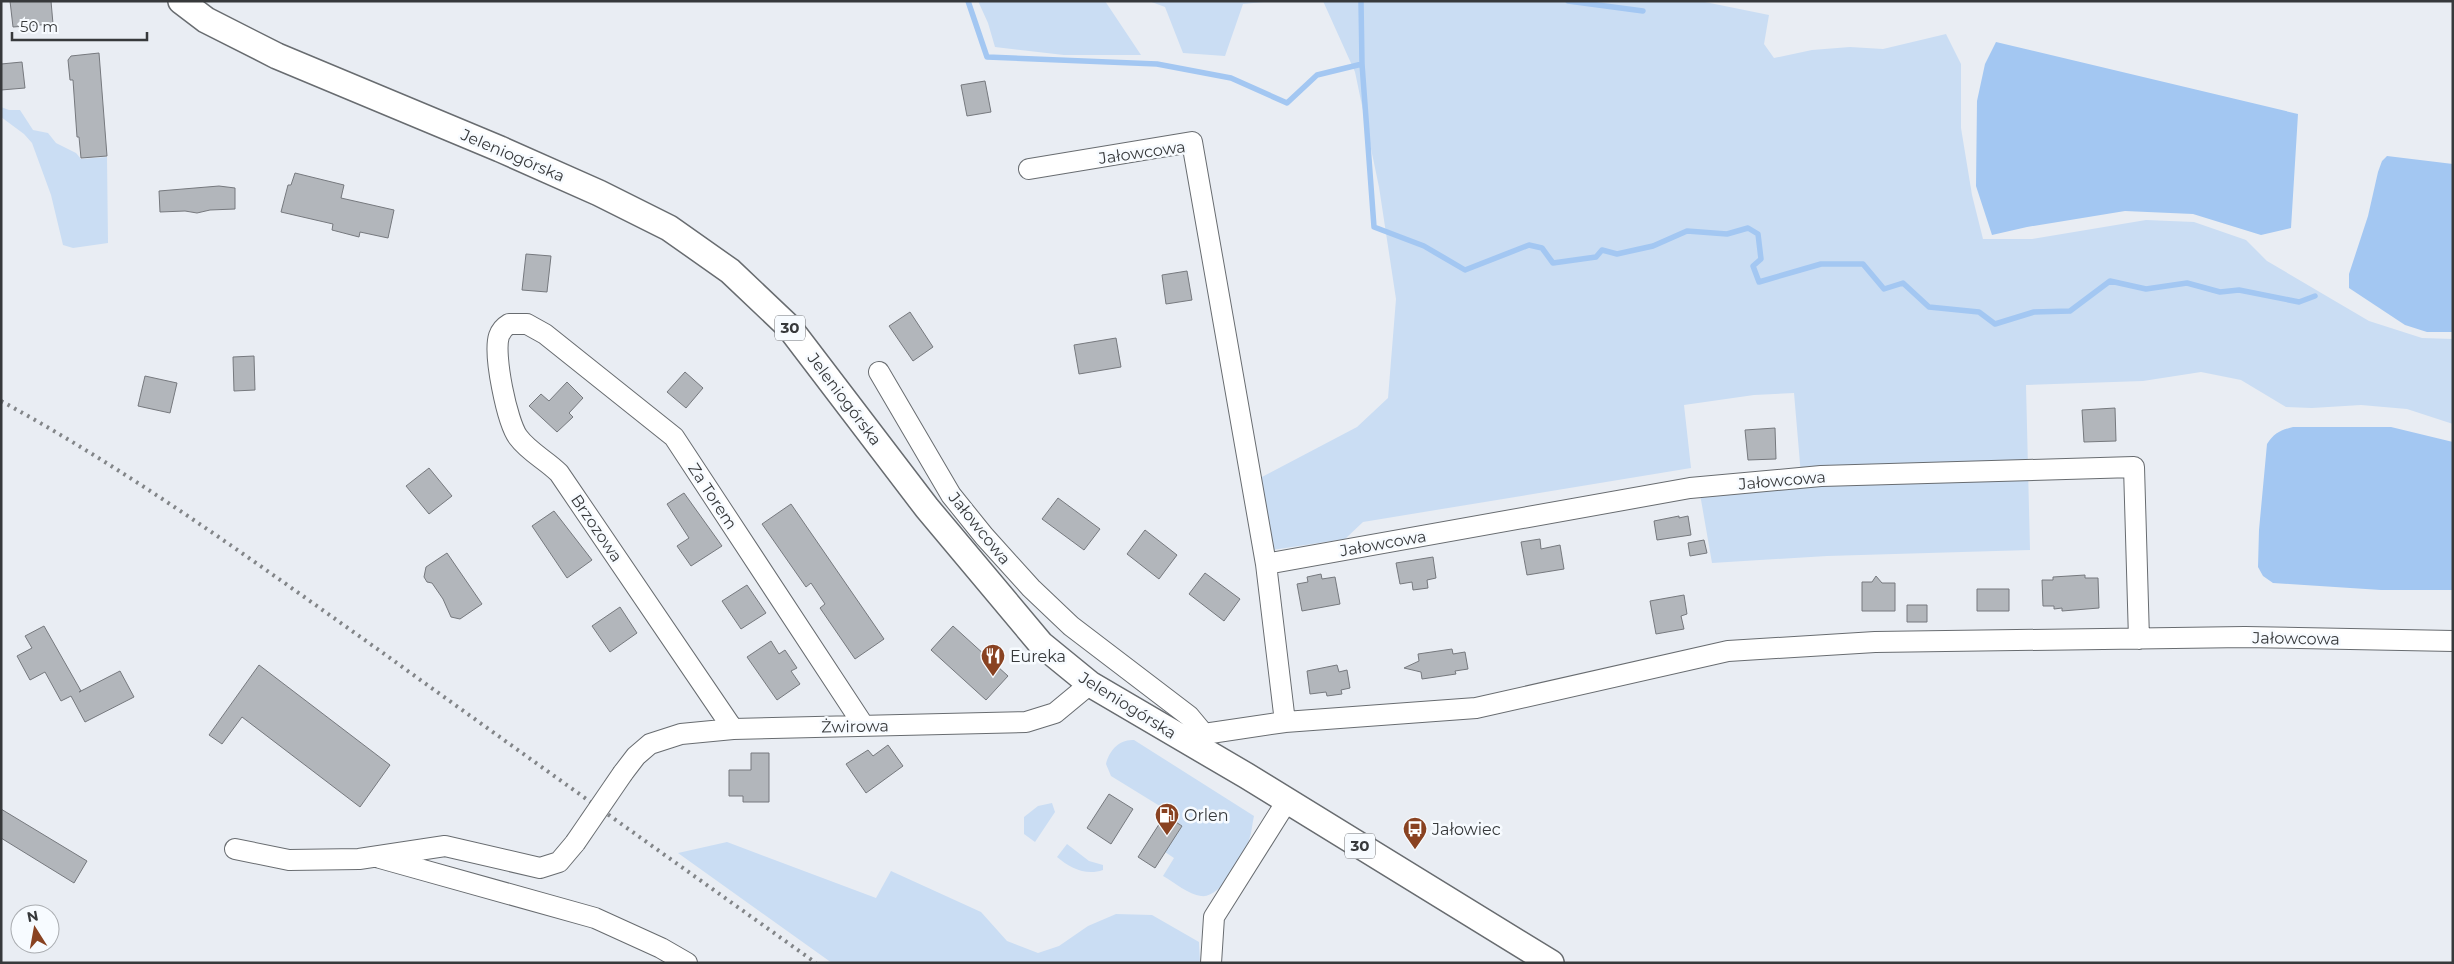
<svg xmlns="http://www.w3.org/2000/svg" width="2454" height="964" font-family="Montserrat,sans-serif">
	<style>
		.green { fill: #caddf3 }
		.water { fill: #a3c7f2 }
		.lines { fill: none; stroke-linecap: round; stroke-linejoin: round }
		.stream { stroke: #a3c7f2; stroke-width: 5.5 }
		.building { fill: #b2b6bb; stroke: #76797e }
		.minor-casing { stroke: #686c70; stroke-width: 22 }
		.major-casing { stroke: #686c70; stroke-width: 28 }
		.minor { stroke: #fff; stroke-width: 20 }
		.major { stroke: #fff; stroke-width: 25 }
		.rail { stroke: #828588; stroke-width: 4; stroke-dasharray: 2.5 5; stroke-linecap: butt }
		.minor-bridge-casing { stroke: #686c70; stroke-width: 22; stroke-linecap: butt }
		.minor-bridge { stroke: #fff; stroke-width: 20 }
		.labels { text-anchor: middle; stroke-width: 5; stroke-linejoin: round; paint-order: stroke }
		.shield { fill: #f7fbff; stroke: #717376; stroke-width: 1 }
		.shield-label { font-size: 15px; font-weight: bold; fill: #37393b }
		.street-label { font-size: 16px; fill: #37393b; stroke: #f7fbff }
		.poi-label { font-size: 16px; fill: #37393b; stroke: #f7fbff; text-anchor: start }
	</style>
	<rect width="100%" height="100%" fill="#e9edf3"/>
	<!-- green -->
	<path class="green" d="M978,1H1105L1141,55H1064L995,47L988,23Z
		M1149,1H1276L1243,4L1225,56L1183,53L1165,7Z
		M1323,1H1700L1769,15L1764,44L1774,58L1812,50L1850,47L1883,49L1946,34L1961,64V128L1972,195L1983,239H2032L2146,220L2194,222L2246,240L2267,261L2369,321L2422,338L2453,339V424L2407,409L2361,405L2312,408L2286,407L2241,380L2201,372L2143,381L2026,385L2030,550L1827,556L1712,563L1700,494L1802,487L1794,393L1754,395L1684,405L1691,468L1363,522L1345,539L1272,550L1258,479L1357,427L1388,398L1396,299L1379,187L1355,72Z
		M1,107L9,110H20L33,130L48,133L56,143L76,153L81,159L107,157L108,243L73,248L63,245L51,195L32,143L24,134L1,117Z
		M1134,740L1254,816C1252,824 1252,832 1249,840C1244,856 1221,899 1201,896C1189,895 1174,882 1163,876L1174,858L1165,852L1182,826L1165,815L1163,808L1111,776L1106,764C1109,751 1119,739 1134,740Z
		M1052,803L1055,812L1035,842L1024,834V817L1038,806Z
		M727,842L876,898L891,871L981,912L1007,941L1038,953L1059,946L1088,926L1116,914L1152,915L1199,942L1200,963H832L678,853Z
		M1067,844L1089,861L1103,865V870C1086,876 1070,868 1057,857Z"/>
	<!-- water -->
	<path class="water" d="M1996,42L2298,114L2291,228L2261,235L2193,214L2125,211L2027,227L1992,235L1976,186L1977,101L1985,64Z
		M2387,156L2453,164V332H2427L2405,325L2349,288V274L2368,216L2378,172L2382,161Z
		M2293,427H2391L2453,442V590H2381L2289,584L2273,583L2263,576L2258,567L2259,530L2267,444C2274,433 2281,430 2293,427Z"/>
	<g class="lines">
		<!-- stream -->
		<path class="stream" d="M968,1L987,57L1157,64L1231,78L1287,103L1317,75L1362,64L1374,227L1424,246L1465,270L1529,245L1542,248L1553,263L1596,257L1602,250L1617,254L1653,246L1687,231L1727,234L1748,228L1758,234L1761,259L1753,266L1759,282L1821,264H1863L1884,289L1903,283L1929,307L1979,312L1995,324L2034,312L2070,311L2110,281L2146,289L2187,283L2220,292L2239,290L2299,302L2315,296
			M1361,1L1362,64
			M1568,1L1643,11"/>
	</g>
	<!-- building -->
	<path class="building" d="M10,1H51L53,24L13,27Z
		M99,53L107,156L81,158L79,137H77L73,80H70L68,60L71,56Z
		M22,62L25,88L1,90V64Z
		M985,81L991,112L967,116L961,85Z
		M295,173L344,185L341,198L394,210L388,238L360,232L359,237L332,230L333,224L281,212L288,185H291Z
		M219,186L235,188V209L210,210L197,213L185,211L160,212L159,191Z
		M526,254L551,256L547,292L522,290Z
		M1187,271L1192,300L1166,304L1162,275Z
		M910,312L933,347L913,361L889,326Z
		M1116,338L1121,367L1079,374L1074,345Z
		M254,356L255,390L234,391L233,357Z
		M685,372L703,388L686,408L667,392Z
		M145,376L177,383L170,413L138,406Z
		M567,382L583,398L569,413L573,417L557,432L529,406L541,394L549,401Z
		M2115,408L2116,441L2084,442L2082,410Z
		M1775,428L1776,459L1748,460L1745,430Z
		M429,468L452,496L429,514L406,486Z
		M684,493L722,546L691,566L677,546L689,538L667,504Z
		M1058,498L1100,529L1084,550L1042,519Z
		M791,504L884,639L855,659L820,608L825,604L811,583L806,587L762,524Z
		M554,511L592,560L567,578L532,526Z
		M1679,516V518L1688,516L1691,535L1657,540L1654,521Z
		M1145,530L1177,555L1159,579L1127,554Z
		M1540,539L1541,549L1560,545L1564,569L1527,575L1521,542Z
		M1704,540L1707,553L1690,556L1688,543Z
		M447,553L482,604L460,619L451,617L443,599L432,583L427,582L424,577L426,567Z
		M1433,557L1436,578L1427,580L1428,588L1413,590L1412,582L1400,584L1396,563Z
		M1205,573L1240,599L1224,621L1189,594Z
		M1321,574L1322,579L1335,577L1340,604L1302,611L1297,584L1308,582L1307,577Z
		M2085,575V578H2098L2099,608L2062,611V608L2054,609V606H2043L2042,580H2053V577Z
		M1876,576L1882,583H1895V611H1862V582H1872Z
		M747,585L766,613L741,629L722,601Z
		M1977,589H2009V611H1977Z
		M1684,595L1687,614L1681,616L1684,629L1656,634L1650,601Z
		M1907,605H1927V622H1907Z
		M620,607L637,633L610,652L592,626Z
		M44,626L81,691L79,692L120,671L134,697L85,722L71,696L61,701L45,672L30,680L17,656L32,648L25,636Z
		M953,626L1008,676L986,700L931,650Z
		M771,641L779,654L785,650L797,668L791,671L800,684L777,700L747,657Z
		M1452,649L1453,654L1465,652L1468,669L1455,671L1456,674L1422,679L1421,672L1404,668L1419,661L1418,654Z
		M259,665L390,765L360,807L242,717L222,744L209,735Z
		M1337,665L1339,672L1347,670L1350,688L1341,690L1342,694L1327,696L1326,692L1310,694L1307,671Z
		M888,745L903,766L866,793L846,764L868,750L873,756Z
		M751,753H769V802H743V796H729V770H751Z
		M1109,794L1133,809L1111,844L1087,828Z
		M1,809L87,861L74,883L1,838Z
		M1165,815L1182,826L1155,868L1138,857Z"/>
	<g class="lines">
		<defs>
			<path id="minor" d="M1029,169L1192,142L1266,564
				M879,372L951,495L984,536L1031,588L1071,626L1189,716L1204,734
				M1285,722L1266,564L1690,488L1821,476L2134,467L2139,639
				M733,729L559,473C546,460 529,452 518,437C507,422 493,354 499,336C501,330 504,327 509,324H527L545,334L674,437L864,726
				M1187,742L1204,734L1285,722L1476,708L1728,651L1875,642L2245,637L2453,641
				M623,773L636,756L650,744L681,734L733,729L1026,722L1055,713L1090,684
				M235,849L289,860L359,859L445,846L540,868L559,862L575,843
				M380,858L595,918L661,948L687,963
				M1211,963L1214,917L1287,801"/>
			<path id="major" d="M181,1L206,20L277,56L500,149L599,193L669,228L730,271L789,327L927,508L1041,644L1090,684L1247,776L1551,963"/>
		</defs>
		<!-- minor casing -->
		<use href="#minor" class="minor-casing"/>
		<!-- major casing -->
		<use href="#major" class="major-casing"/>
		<!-- minor -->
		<use href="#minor" class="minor"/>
		<!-- major -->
		<use href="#major" class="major"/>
		<!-- rail -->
		<path class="rail" d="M1,401C135,474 259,565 383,653C527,757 672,860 816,963"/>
		<defs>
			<path id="minor-bridge" d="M575,843L623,773"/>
		</defs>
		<!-- minor-bridge casing -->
		<use href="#minor-bridge" class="minor-bridge-casing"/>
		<!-- minor-bridge -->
		<use href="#minor-bridge" class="minor-bridge"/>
	</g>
	<!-- icons -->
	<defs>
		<symbol id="restaurant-pin" viewBox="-11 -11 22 30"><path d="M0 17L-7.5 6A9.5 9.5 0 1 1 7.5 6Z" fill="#894221" stroke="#f7fbff"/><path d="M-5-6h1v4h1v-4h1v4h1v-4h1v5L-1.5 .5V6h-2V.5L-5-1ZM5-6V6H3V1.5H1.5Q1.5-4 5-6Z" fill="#fff"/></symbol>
		<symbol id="fuel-pin" viewBox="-11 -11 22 30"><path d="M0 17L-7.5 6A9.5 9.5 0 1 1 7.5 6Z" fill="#894221" stroke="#f7fbff"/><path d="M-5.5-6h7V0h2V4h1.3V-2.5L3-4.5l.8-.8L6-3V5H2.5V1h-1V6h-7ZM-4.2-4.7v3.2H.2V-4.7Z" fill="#fff"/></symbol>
		<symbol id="bus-pin" viewBox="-11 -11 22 30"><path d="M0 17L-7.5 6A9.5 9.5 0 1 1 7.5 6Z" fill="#894221" stroke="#f7fbff"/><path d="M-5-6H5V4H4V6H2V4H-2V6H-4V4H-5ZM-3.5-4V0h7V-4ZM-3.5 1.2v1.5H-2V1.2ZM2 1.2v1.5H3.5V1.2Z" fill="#fff"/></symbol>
	</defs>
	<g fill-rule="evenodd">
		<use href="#restaurant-pin" x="979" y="642" width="28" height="38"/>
		<use href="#fuel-pin" x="1153" y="801" width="28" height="38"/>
		<use href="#bus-pin" x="1401" y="815" width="28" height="38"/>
	</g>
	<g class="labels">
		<!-- shield labels -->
		<g class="shield">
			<rect x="775" y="315.5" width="30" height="25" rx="4"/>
			<rect x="1345" y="833.5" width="30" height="25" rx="4"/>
		</g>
		<g class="shield-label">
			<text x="790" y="333">30</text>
			<text x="1360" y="851">30</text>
		</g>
		<!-- street labels -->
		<g class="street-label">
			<text transform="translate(1142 152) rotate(-8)" y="6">Jałowcowa</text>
			<text transform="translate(513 155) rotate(23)" y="6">Jeleniogórska</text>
			<text transform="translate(845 399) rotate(53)" y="6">Jeleniogórska</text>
			<text transform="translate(1782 480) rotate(-5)" y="6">Jałowcowa</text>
			<text transform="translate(713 496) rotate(57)" y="6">Za Torem</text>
			<text transform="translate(597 528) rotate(56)" y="6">Brzozowa</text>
			<text transform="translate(980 528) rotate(51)" y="6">Jałowcowa</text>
			<text transform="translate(1383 543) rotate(-10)" y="6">Jałowcowa</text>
			<text transform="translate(2296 638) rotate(1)" y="6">Jałowcowa</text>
			<text transform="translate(1128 705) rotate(32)" y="6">Jeleniogórska</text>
			<text transform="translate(855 726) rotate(-1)" y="6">Żwirowa</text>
		</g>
		<!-- poi labels -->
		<g class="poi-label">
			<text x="1010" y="662">Eureka</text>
			<text x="1184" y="821">Orlen</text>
			<text x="1432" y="835">Jałowiec</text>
		</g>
	</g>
	<!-- border -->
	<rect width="2454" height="964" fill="none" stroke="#37393b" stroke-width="5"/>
	<!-- north arrow -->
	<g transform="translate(35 929) rotate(349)"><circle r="24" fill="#f7fbff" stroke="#aaadb1"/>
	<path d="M0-4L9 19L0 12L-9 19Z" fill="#894221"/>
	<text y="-8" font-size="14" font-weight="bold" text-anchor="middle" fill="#37393b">N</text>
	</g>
	<!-- scale -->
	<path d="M12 32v8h135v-8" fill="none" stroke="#37393b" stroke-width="2.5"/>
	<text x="20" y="32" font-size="15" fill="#37393b" stroke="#f7fbff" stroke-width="4" paint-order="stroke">50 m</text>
</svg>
